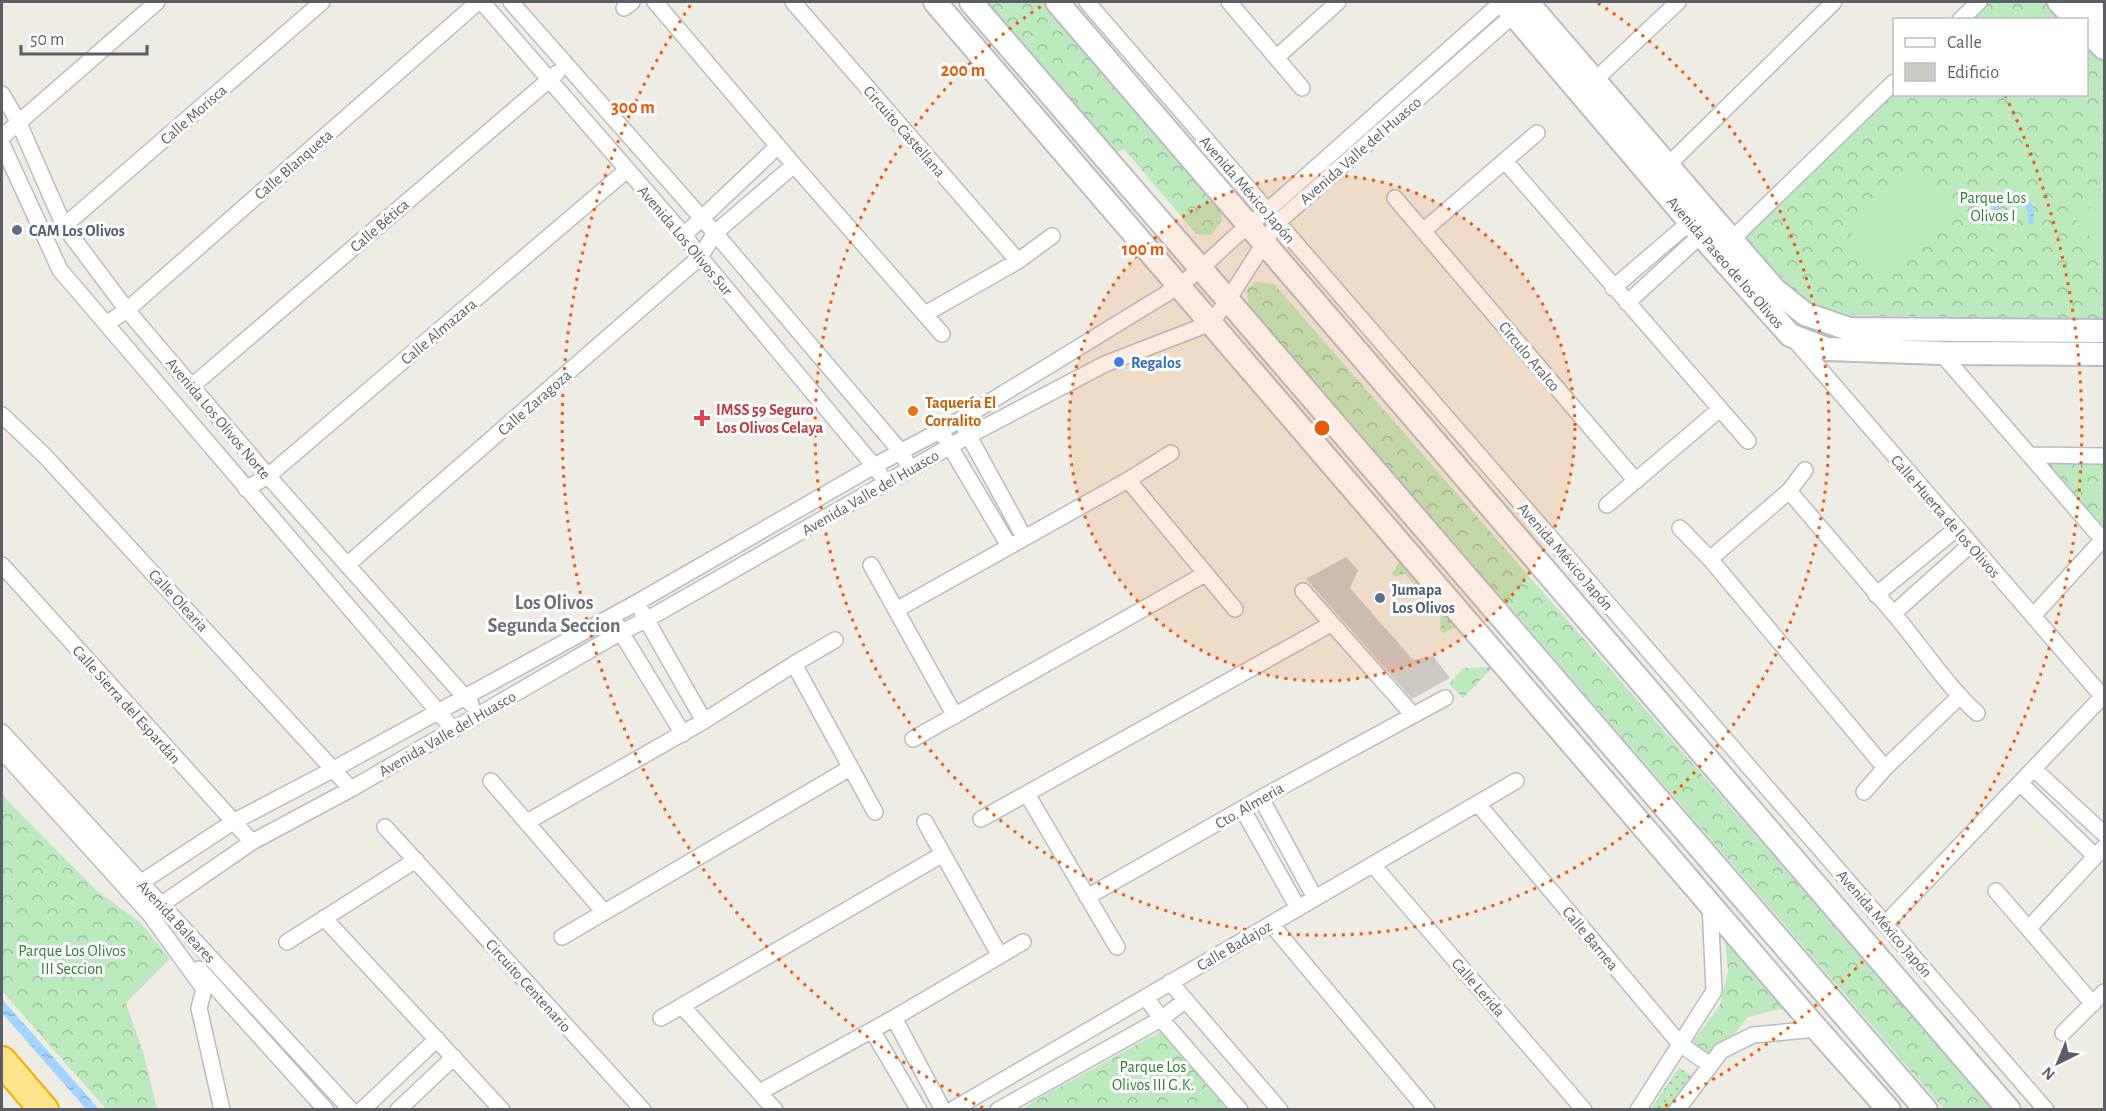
<svg xmlns="http://www.w3.org/2000/svg" width="2106" height="1111" font-family="'Alegreya Sans',sans-serif">
	<style>
		.grass { fill: url(#grass-dots) }
		.forest { fill: url(#forest-crowns) }
		.pitch { fill: #bde9be }
		.water { fill: url(#water-ripples) }
		.building { fill: #ccc9c2 }
		.lines { fill: none; stroke-linecap: round; stroke-linejoin: round }
		.street-casing { stroke: #b8bbc0; stroke-width: 18 }
		.secondary-casing { stroke: #b8bcc2; stroke-width: 26 }
		.highway-casing { stroke: #f2ae00; stroke-width: 32 }
		.street { stroke: #fff; stroke-width: 15 }
		.secondary { stroke: #fff; stroke-width: 22 }
		.highway { stroke: #ffe58a; stroke-width: 28 }
		.ring { fill: none; stroke: #e8590c; stroke-width: 3; stroke-dasharray: 3 6 }
		.service-dot { fill: #5c6f8a; stroke: #fff; stroke-width: 2 }
		.shop-dot { fill: #3f7fe0; stroke: #fff; stroke-width: 2 }
		.food-dot { fill: #e8710a; stroke: #fff; stroke-width: 2 }
		.health-dot { fill: #e0444e; stroke: #fff; stroke-width: 2 }
		.labels { text-anchor: middle; stroke-width: 6; stroke-linejoin: round; paint-order: stroke }
		.street-label { font-size: 16px; fill: #5b5f65; stroke: #fff }
		.park-label { font-size: 16px; fill: #2d8233; stroke: #fff }
		.service-label { font-size: 16px; font-weight: bold; fill: #4e5e75; stroke: #fff; text-anchor: start }
		.shop-label { font-size: 16px; font-weight: bold; fill: #366cbe; stroke: #fff; text-anchor: start }
		.food-label { font-size: 16px; font-weight: bold; fill: #c56008; stroke: #fff; text-anchor: start }
		.health-label { font-size: 16px; font-weight: bold; fill: #be3a42; stroke: #fff; text-anchor: start }
		.quarter-label { font-size: 20px; font-weight: bold; fill: #6c7177; stroke: #fff }
		.centre { fill: #e8590c; stroke: #fff; stroke-width: 3 }
		.ring-label { font-size: 18px; text-anchor: middle; font-weight: bold; fill: #e8590c; stroke: #fff; stroke-width: 6; stroke-linejoin: round; paint-order: stroke }
	</style>
	<defs>
		<pattern id="grass-dots" width="8" height="8" patternUnits="userSpaceOnUse" patternTransform="scale(1.5)"><rect width="8" height="8" fill="#bde9be"/><path d="M2 2h.1M6 6h.1" fill="none" stroke="#9dc09e" stroke-width="1.8" stroke-linecap="round"/></pattern>
		<pattern id="forest-crowns" width="20" height="18" patternUnits="userSpaceOnUse" patternTransform="scale(1.5)"><rect width="20" height="18" fill="#bde9be"/><path d="M2 6a3 3 0 1 1 6 0M12 15a3 3 0 1 1 6 0" fill="none" stroke="#9dc09e"/></pattern>
		<pattern id="water-ripples" width="26" height="14" patternUnits="userSpaceOnUse" patternTransform="scale(1.5)"><rect width="26" height="14" fill="#a3d4ff"/><path d="M2 4q2-2 4 0t4 0M15 11q2-2 4 0t4 0" fill="none" stroke="#88afd2"/></pattern>
	</defs>
	<rect width="100%" height="100%" fill="#efede3"/>
	<!-- grass -->
	<path class="grass" d="M1400,561L1456,627L1443,633L1440,629L1441,613L1428,598L1424,599L1416,590L1417,586L1405,574L1395,577L1392,574Z
		M1679,1067L1693,1077L1670,1109L1650,1110Z"/>
	<!-- forest -->
	<path class="forest" d="M985,2H1044L1220,204L1222,221L1211,235L1196,234L1124,149L1115,153Z
		M1986,2H2045L2062,19L1967,20Z
		M2087,45L2104,63V319L1835,315L1802,299L1742,235L1894,89V94H2086Z
		M1256,282L1274,284L1994,1109H1944L1248,304L1247,289Z
		M2041,460L2104,461L2103,530Z
		M1493,667L1463,698L1449,684L1463,668Z
		M2,795L97,891L140,922L170,959L126,1003L144,1055L157,1109H106L2,991Z
		M1724,930L1797,1015L1780,1009L1748,1017L1713,1060L1691,1044L1720,1005L1728,971Z
		M1161,1031L1227,1109H1024L1029,1104Z"/>
	<!-- pitch -->
	<path class="pitch" d="M1914,167L1955,205L1884,281L1844,243Z
		M2104,196V254L2076,219Z"/>
	<!-- water -->
	<path class="water" d="M2007,193C2029,192 2037,206 2033,225L2028,223C2031,207 2020,196 2005,202L1996,215L1992,216C1990,207 2000,197 2007,193Z
		M2,999L99,1109H86L2,1013Z"/>
	<!-- building -->
	<path class="building" d="M1346,557L1358,570L1350,588L1413,660L1433,656L1450,678L1412,699L1306,579Z"/>
	<g class="lines">
		<defs>
			<path id="street" d="M482,2L684,235L700,257L874,466L880,474
				M511,2L715,233L902,453L906,461
				M655,2L794,165L942,334
				M793,2L1018,261
				M1087,2L2046,1110
				M1229,2L1302,88
				M624,8L632,2
				M1960,20L1979,2
				M1277,57L1338,2
				M1595,80L1678,2
				M2,94L18,121L64,226L127,310L268,476L471,704
				M2,137L157,2
				M2,144L60,270L453,729
				M1505,161L1748,441
				M1668,165L1834,2
				M1395,198L1636,481
				M64,226L322,2
				M1423,231L1537,133
				M684,235L778,146
				M1726,245L1894,82
				M1613,288L1690,222
				M1627,303L1701,235
				M925,314L1018,261L1052,236
				M106,324L127,310L478,2
				M1793,338L2103,697
				M1941,353L2103,540
				M192,386L557,73
				M2,415L45,456L351,789
				M965,429L1024,537
				M945,438L1009,546
				M2030,455L2104,456
				M1128,480L1235,609
				M246,489L268,476L627,170
				M1789,491C1824,532 1859,573 1894,614C1922,647 1945,684 1977,713
				M1607,505L1720,409
				M1680,528L1710,559L1885,768
				M1710,559L1789,491L1805,470
				M2,565L252,842
				M347,565L700,257L715,233L794,165
				M871,565L955,716
				M1303,591L1413,715
				M1876,595L1956,529
				M896,610L1128,480L1171,453
				M642,612L704,721
				M1894,613L1970,545
				M2033,616L2104,538
				M616,624L683,734
				M794,664L875,812
				M2,732L351,1110
				M913,739L1205,574
				M2,751L155,920
				M2034,769L2104,834
				M491,781L604,912
				M2020,783L2095,856
				M1864,792L1885,768L1959,697
				M1027,794L1117,947
				M1261,798L1315,898
				M1478,804L1680,1044L1710,1065
				M1243,810L1298,908
				M981,819L1331,624
				M527,822L704,721L794,664L835,640
				M925,822L1000,956
				M385,827L643,1110
				M1373,865L1584,1110
				M128,891L233,822L334,769L636,603L874,466L960,420L1179,286C1210,263 1235,233 1267,211L1502,2
				M1996,891L2093,1004
				M1087,897L1261,798L1445,698
				M324,918L502,1110
				M1886,923L2104,695
				M1271,924L1427,1110
				M2029,928L2104,847
				M562,937L850,768
				M287,942L416,860
				M199,969L326,1110
				M1170,982L1280,1110
				M1146,997L1161,1019L1240,1110
				M683,1007L775,1110
				M661,1018L943,854
				M894,1018L943,1110
				M872,1030L919,1110
				M2063,1033L2104,992
				M760,1092L894,1018L1023,942
				M222,1110L199,1008L204,989L149,913L252,842L351,789L621,632L646,620L968,436L1105,364L1211,323L1228,300L1277,223L1519,10
				M362,1110L437,1039
				M398,1110L454,1057
				M952,1110L1516,781
				M998,1110L1161,1019L1186,1000
				M1638,1110L1714,991L1710,904
				M1677,1110L1721,1051L1753,1035L1817,1029"/>
			<path id="secondary" d="M935,2L1817,1029L1889,1110
				M971,2L1926,1110
				M1057,2L2009,1110
				M1503,2L1701,235L1790,335L1827,349L1941,353L2104,354
				M1527,2L1774,289L1805,314L1849,329L2104,331
				M2059,2L2077,20
				M2086,2L2104,21
				M2086,30L2104,48"/>
			<path id="highway" d="M2,1061L44,1110"/>
		</defs>
		<!-- street casing -->
		<use href="#street" class="street-casing"/>
		<!-- secondary casing -->
		<use href="#secondary" class="secondary-casing"/>
		<!-- highway casing -->
		<use href="#highway" class="highway-casing"/>
		<!-- street -->
		<use href="#street" class="street"/>
		<!-- secondary -->
		<use href="#secondary" class="secondary"/>
		<!-- highway -->
		<use href="#highway" class="highway"/>
	</g>
	<!-- distance rings -->
	<circle cx="1322" cy="428" r="253" fill="#e8590c" fill-opacity=".12"/>
	<g class="ring">
		<circle cx="1322" cy="428" r="253"/>
		<path d="M1598 3A507 507 0 1 1 1046 3"/>
		<path d="M983 1108A760 760 0 0 1 692 3M2005 95A760 760 0 0 1 1661 1108"/>
	</g>
	<!-- markers -->
	<g class="service-dot">
		<circle cx="17" cy="230" r="6"/>
		<circle cx="1380" cy="598" r="6"/>
	</g>
	<circle class="shop-dot" cx="1119" cy="362" r="6"/>
	<circle class="food-dot" cx="913" cy="411" r="6"/>
	<path class="health-dot" d="M699 409h6v6h6v6h-6v6h-6v-6h-6v-6h6z"/>
	<g class="labels">
		<!-- street labels -->
		<g class="street-label">
			<text transform="translate(193 114) rotate(-41)" y="6">Calle Morisca</text>
			<text transform="translate(905 131) rotate(49)" y="6">Circuito Castellana</text>
			<text transform="translate(1360 150) rotate(-41)" y="6">Avenida Valle del Huasco</text>
			<text transform="translate(293 164) rotate(-41)" y="6">Calle Blanqueta</text>
			<text transform="translate(1248 189) rotate(49)" y="6">Avenida México Japón</text>
			<text transform="translate(379 225) rotate(-41)" y="6">Calle Bética</text>
			<text transform="translate(686 240) rotate(50)" y="6">Avenida Los Olivos Sur</text>
			<text transform="translate(1726 262) rotate(49)" y="6">Avenida Paseo de los Olivos</text>
			<text transform="translate(438 331) rotate(-40)" y="6">Calle Almazara</text>
			<text transform="translate(1530 356) rotate(50)" y="6">Circulo Aralco</text>
			<text transform="translate(534 402) rotate(-41)" y="6">Calle Zaragoza</text>
			<text transform="translate(219 418) rotate(50)" y="6">Avenida Los Olivos Norte</text>
			<text transform="translate(870 492) rotate(-30)" y="6">Avenida Valle del Huasco</text>
			<text transform="translate(1946 516) rotate(49)" y="6">Calle Huerta de los Olivos</text>
			<text transform="translate(1566 556) rotate(49)" y="6">Avenida México Japón</text>
			<text transform="translate(179 600) rotate(47)" y="6">Calle Olearia</text>
			<text transform="translate(127 704) rotate(48)" y="6">Calle Sierra del Espardán</text>
			<text transform="translate(447 733) rotate(-30)" y="6">Avenida Valle del Huasco</text>
			<text transform="translate(1249 805) rotate(-30)" y="6">Cto. Almeria</text>
			<text transform="translate(177 921) rotate(47)" y="6">Avenida Baleares</text>
			<text transform="translate(1885 923) rotate(49)" y="6">Avenida México Japón</text>
			<text transform="translate(1591 938) rotate(50)" y="6">Calle Barnea</text>
			<text transform="translate(1234 945) rotate(-30)" y="6">Calle Badajoz</text>
			<text transform="translate(529 985) rotate(48)" y="6">Circuito Centenario</text>
			<text transform="translate(1479 987) rotate(49)" y="6">Calle Lerida</text>
		</g>
		<!-- park labels -->
		<g class="park-label">
			<text x="1993" y="203">Parque Los<tspan x="1993" dy="18">Olivos I</tspan></text>
			<text x="72" y="956">Parque Los Olivos<tspan x="72" dy="18">III Seccion</tspan></text>
			<text x="1153" y="1072">Parque Los<tspan x="1153" dy="18">Olivos III G.K.</tspan></text>
		</g>
		<!-- service labels -->
		<g class="service-label">
			<text x="29" y="236">CAM Los Olivos</text>
			<text x="1392" y="595">Jumapa<tspan x="1392" dy="18">Los Olivos</tspan></text>
		</g>
		<!-- shop labels -->
		<g class="shop-label">
			<text x="1131" y="368">Regalos</text>
		</g>
		<!-- food labels -->
		<g class="food-label">
			<text x="925" y="408">Taquería El<tspan x="925" dy="18">Corralito</tspan></text>
		</g>
		<!-- health labels -->
		<g class="health-label">
			<text x="716" y="415">IMSS 59 Seguro<tspan x="716" dy="18">Los Olivos Celaya</tspan></text>
		</g>
		<!-- quarter labels -->
		<g class="quarter-label">
			<text x="554" y="609">Los Olivos<tspan x="554" dy="23">Segunda Seccion</tspan></text>
		</g>
	</g>
	<circle cx="1322" cy="428" r="9" class="centre"/>
	<g class="ring-label">
		<text x="963" y="76">200 m</text>
		<text x="633" y="113">300 m</text>
		<text x="1143" y="255">100 m</text>
	</g>
	<!-- border -->
	<rect width="2106" height="1111" fill="none" stroke="#5b5f65" stroke-width="6"/>
	<!-- legend -->
	<rect x="1893" y="18" width="195" height="78" fill="#ffffff" stroke="#bdbfc1" stroke-width="1.5"/>
	<rect x="1905" y="38" width="30" height="9" fill="#ffffff" stroke="#bdbfc1" stroke-width="1.5"/>
	<text x="1947" y="48" font-size="18" fill="#5b5f65">Calle</text>
	<rect x="1905" y="63" width="30" height="18" fill="#ccc9c2" stroke="#bdbfc1" stroke-width="1.5"/>
	<text x="1947" y="78" font-size="18" fill="#5b5f65">Edificio</text>
	<!-- north arrow -->
	<g transform="translate(2058 1063) rotate(223)" stroke="#ffffff" stroke-width="4.5" paint-order="stroke">
	<path d="M0-4.5L10 22L0 15L-10 22Z" fill="#5b5f65"/>
	<text y="-9" font-size="16" font-weight="bold" text-anchor="middle" fill="#5b5f65">N</text>
	</g>
	<!-- scale -->
	<path d="M21 45v9h126v-9" fill="none" stroke="#5b5f65" stroke-width="3"/>
	<text x="30" y="45" font-size="18" fill="#5b5f65" stroke="#ffffff" stroke-width="4.5" paint-order="stroke">50 m</text>
</svg>
